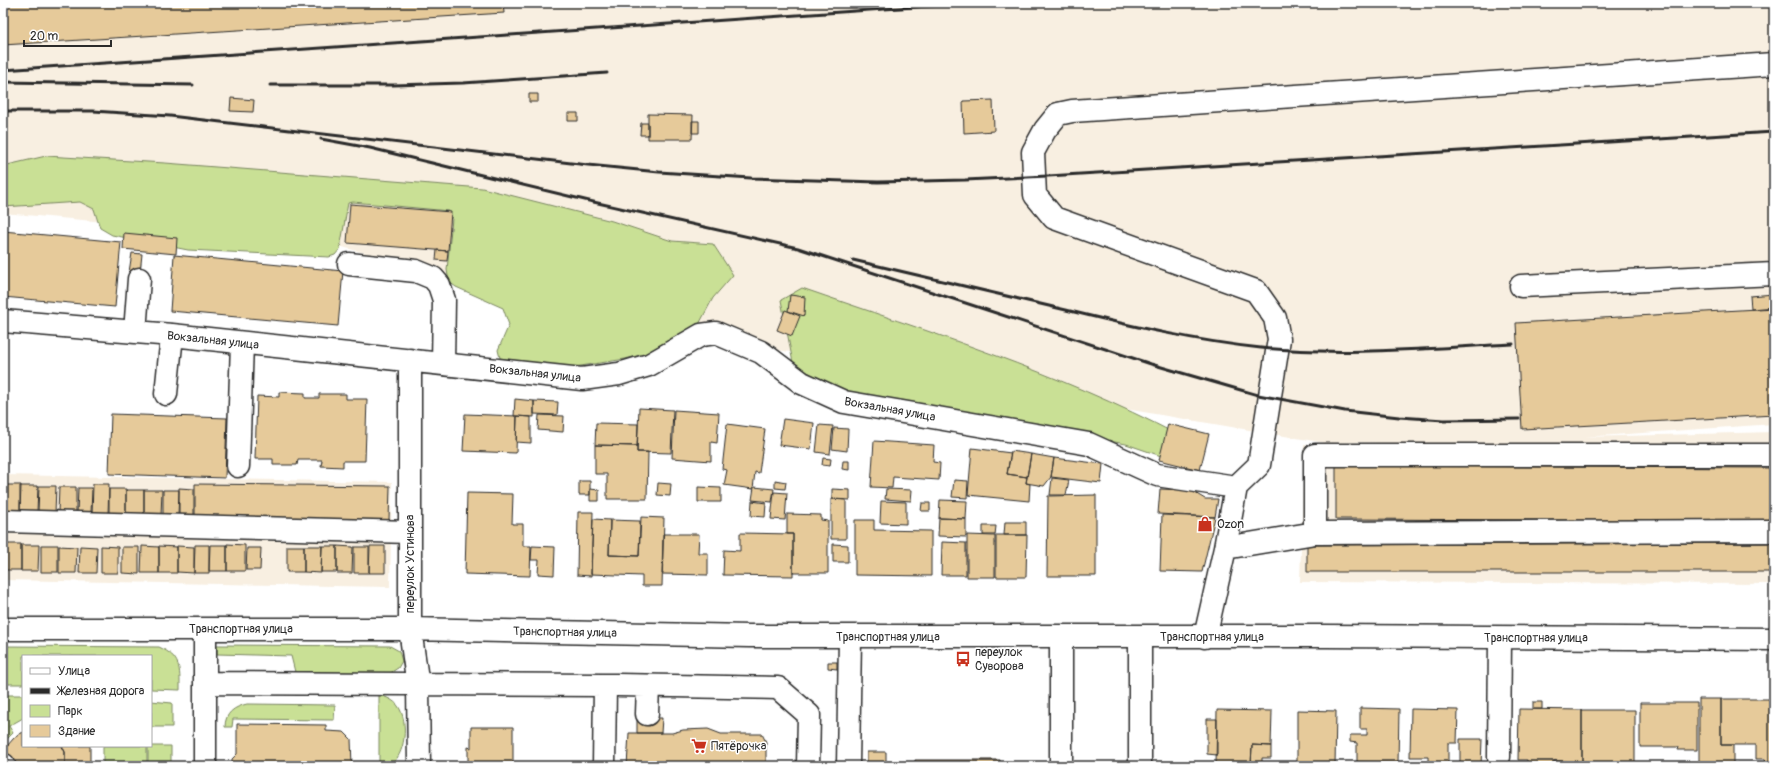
<svg xmlns="http://www.w3.org/2000/svg" width="1777" height="769" font-family="Pangolin,sans-serif">
	<style>
		.built { fill: #f8efe1 }
		.green { fill: #c9e095; stroke: #7a8660 }
		.building { fill: #e6ca9a; stroke: #2b2b2b }
		.lines { fill: none; stroke-linecap: round; stroke-linejoin: round }
		.minor-casing { stroke: #2b2b2b; stroke-width: 25 }
		.minor { stroke: #fff; stroke-width: 22 }
		.rail { stroke: #2b2b2b; stroke-width: 3 }
		.labels { text-anchor: middle; stroke-width: 3; stroke-linejoin: round; paint-order: stroke }
		.street-label { font-size: 12px; fill: #2b2b2b; stroke: #fff }
		.poi-label { font-size: 12px; fill: #2b2b2b; stroke: #fff; text-anchor: start }
	</style>
	<rect width="100%" height="100%" fill="#fff"/>
	<filter id="ink" filterUnits="userSpaceOnUse"><feTurbulence type="fractalNoise" baseFrequency=".025" numOctaves="2"/><feDisplacementMap in="SourceGraphic" scale="8" xChannelSelector="R" yChannelSelector="G"/><feConvolveMatrix kernelMatrix="1 2 1 2 8 2 1 2 1" color-interpolation-filters="sRGB"/></filter>
	<g filter="url(#ink)">
		<!-- built -->
		<path class="built" d="M3,3H1774V424L1584,437L1774,432V584L1300,582L1304,445L1381,442L1326,443L637,326L320,241L3,213Z
			M3,475L392,482L390,587L3,580Z"/>
		<!-- green -->
		<path class="green" d="M46,156L165,163L482,188L612,221L672,241L713,244L733,275L713,298L689,343L625,359L568,368L500,358L498,350L509,325L503,308L456,287L449,282L447,270L452,219L449,211L353,202L348,203L340,249L335,255L329,257L188,250L112,235L100,228L94,209L80,202L3,207V166Z
			M802,288C929,332 1058,372 1178,435L1170,459L1126,444L969,416L846,396L793,363L781,300Z
			M217,645L390,646L399,651L402,661L398,668L390,673L295,672L291,656L217,654Z
			M3,646L159,647C181,657 180,668 180,690L151,689V656H23V684H3Z
			M3,695H23V718L9,726L13,733L3,743Z
			M379,695C386,697 394,700 398,706C409,721 406,756 389,766H379Z
			M151,701L172,703V727H151Z
			M247,704L335,705L334,720L233,719L232,727H225C225,713 234,707 247,704Z
			M103,746H147V766H103Z
			M148,746H171V766H148Z"/>
		<!-- building -->
		<path class="building" d="M3,3H503L504,13L3,45Z
			M529,94H538V102H529Z
			M231,98L254,100L253,112L230,111Z
			M993,100L994,131L964,133L963,101Z
			M568,113H578V121H568Z
			M648,114L693,115L692,139H648Z
			M692,121H699V133H692Z
			M641,123H648V135H640Z
			M350,204L451,212L448,251L347,243Z
			M3,231L121,242L115,307L3,297Z
			M124,233L177,238L176,254L123,249Z
			M437,250L448,251L447,261L436,260Z
			M132,253L142,254L140,273L129,272Z
			M174,255L343,271L338,326L170,311Z
			M1774,294V307L1751,309L1750,296Z
			M790,295L805,297L804,316L788,311Z
			M1774,308V415L1522,429L1516,323Z
			M785,310L800,316L792,336L777,330Z
			M279,392L305,393V398H319V394H346V399H367L365,461H343V467L321,466L322,460H298L297,465H273V459H255L257,396L279,397Z
			M515,399L534,401V417L514,416Z
			M534,401L558,402L557,415L534,414Z
			M639,408L673,410L671,453L637,452Z
			M674,410L719,413L717,443L711,442V461L672,458Z
			M111,414L227,418L225,478L109,474Z
			M465,414L517,416L516,453L463,451Z
			M539,415L564,416L563,432L538,430Z
			M517,416L531,417V443L516,442Z
			M783,419L814,423L811,449L779,445Z
			M596,423L638,424L637,446L595,445Z
			M727,424L765,429L759,473L755,472L753,489L724,485L727,470L722,469Z
			M1168,424L1209,434L1200,470L1159,460Z
			M819,425L833,426L830,454L816,452Z
			M834,428L848,429L847,451L832,449Z
			M874,441L934,445L933,462L940,463L939,480L893,477L892,488L871,487Z
			M595,445L637,446V452H648L647,499H607V474H595Z
			M972,448L1011,453L1007,474L1027,477L1026,483L1030,484L1029,501L968,495Z
			M1011,451L1031,454L1027,477L1007,474Z
			M1031,454L1054,458L1051,477L1044,486L1026,483Z
			M823,458L831,459L830,466L822,465Z
			M1054,458L1103,464L1101,483L1051,477Z
			M843,461H849V470L842,469Z
			M1336,466L1774,468V521L1336,519Z
			M1052,478L1069,480L1066,495H1050Z
			M775,480L786,482L785,489L775,488Z
			M954,480L968,481L967,498L952,497Z
			M579,481H590V495H579Z
			M658,483L671,484L670,496L657,495Z
			M93,484H109L108,515H92Z
			M195,484L390,486L389,520L195,516Z
			M4,485H21L20,512L3,511Z
			M20,486H38L37,512H20Z
			M39,486H56L55,513L38,512Z
			M59,487H76V513H58Z
			M698,487L721,488V502H698Z
			M754,487L774,489L772,502L752,500Z
			M78,488H92L91,514H77Z
			M179,488L194,489V515H179Z
			M109,489H126V516L109,515Z
			M590,489L599,490V501H590Z
			M832,489L850,490V500L832,499Z
			M886,489L912,490L911,501L885,499Z
			M1160,489L1190,490L1205,499H1218L1215,517L1158,514Z
			M126,490H144V516H126Z
			M144,490H162L161,516H144Z
			M163,490H179L178,516H163Z
			M774,492L787,493L785,520L771,519Z
			M467,493L513,494L512,524H523V546H531L530,576L465,574Z
			M1096,495V576H1047L1048,496Z
			M831,499L846,500V539H831Z
			M940,500L967,501L966,519L939,518Z
			M752,501L766,503L765,517L751,516Z
			M881,501L906,502V524L880,523Z
			M922,503H930V511H921Z
			M578,512H593L591,576L577,575Z
			M787,514L821,515V520L828,521V573H793V534H787Z
			M1162,515L1215,517L1202,572L1160,571Z
			M641,517L664,518L662,586H642V576L591,574L593,519L610,520L609,555L639,556Z
			M939,518L966,519V537L938,536Z
			M610,520L640,521L639,556L609,555Z
			M855,520H874V530L931,531V576L855,575Z
			M1005,522H1026V535H1004Z
			M983,526H996L995,535H983Z
			M740,533L793,534V576L723,575L724,550L740,551Z
			M663,534H699L698,553H708V575L662,574Z
			M967,535L995,536V577H967Z
			M996,535H1027L1026,577H996Z
			M942,542L966,543V575H941Z
			M1774,543V572H1307V545Z
			M3,544H5L4,570H3Z
			M5,544H21V570H5Z
			M227,544L245,545V571H227Z
			M833,544L848,545V562H833Z
			M21,545H39L38,571H21Z
			M41,545H58V572H41Z
			M195,545H209V573H194Z
			M210,545H227V571H209Z
			M59,546L77,547L76,573H59Z
			M80,546L97,547L96,573H79Z
			M101,546L118,547V573H101Z
			M142,546L159,547V573H141Z
			M159,546L177,547V573H159Z
			M177,546L194,547V573L177,572Z
			M287,546H304V572H287Z
			M304,546H322L321,573L304,572Z
			M322,546H337V572H321Z
			M337,546L353,547L352,573H337Z
			M370,546H385V573H369Z
			M532,546L555,547L554,575L538,574L539,560H531Z
			M122,547H139V574L122,573Z
			M354,547H369V573H354Z
			M247,548H261L260,570H246Z
			M828,662H837V669L828,668Z
			M1699,699H1721V745H1733V766H1701L1699,765Z
			M1721,699H1774V764H1766L1765,759H1756V745H1721Z
			M1533,702H1542V709H1533Z
			M1640,703H1697V750H1678L1679,747H1640Z
			M1360,708L1399,709L1398,763L1357,762V743L1350,742V735H1367V729H1360Z
			M1411,709L1458,710L1457,743H1448V766H1428V757H1410Z
			M1519,709L1582,710V762L1554,761V766H1527V760H1518Z
			M1217,710L1272,711L1271,746L1252,745L1251,766H1216Z
			M1297,710L1336,711L1335,766H1297Z
			M1582,710H1635V766H1616V763H1582Z
			M637,718H662L661,733H637Z
			M1207,719H1217V755L1207,754Z
			M237,724L326,725V731L344,732L351,739L352,766H232V759L237,754Z
			M471,727H513V766H468V747L471,748Z
			M708,729L721,734H762L766,742V761L768,766H627L629,733H672L683,730Z
			M23,732V746H62L65,752V766H4V755L7,746L14,738Z
			M1460,739H1482L1481,766H1460Z
			M1252,745L1271,746V758H1262V766H1251Z
			M62,746H90V766H65V752Z
			M867,752H886V766H867Z
			M915,760H1000V766H915Z
			M1737,763H1754V766H1737Z"/>
		<g class="lines">
			<defs>
				<path id="minor" d="M349,264L416,271L433,278L439,285L444,300L443,364
					M1521,286L1774,274
					M3,321L172,335L582,379L619,374L649,365L701,335L716,333L761,352L802,383L844,402L1089,444L1157,475L1236,487L1225,548L1205,637
					M135,332L139,279
					M410,360V629L418,686L419,766
					M166,394L172,335
					M238,466L242,343
					M1236,487L1259,465L1279,339L1275,318L1256,291L1054,218L1035,195L1033,152L1045,130L1058,114L1072,111L1774,64
					M3,521L410,532
					M1315,533V455H1774
					M1225,548L1315,533L1774,531
					M3,629H410L749,636H1326L1774,639
					M1061,637V766
					M205,683L605,685
					M647,714L648,686
					M1499,757L1500,638
					M3,765H4
					M205,766V629
					M604,766L605,685H618L778,688L809,715L808,766
					M848,766L850,637
					M1140,766V637"/>
			</defs>
			<!-- minor casing -->
			<use href="#minor" class="minor-casing"/>
			<!-- minor -->
			<use href="#minor" class="minor"/>
			<!-- rail -->
			<path class="rail" d="M3,70L972,3
				M3,82L193,85
				M270,85H393L463,83L607,73
				M3,111H93L170,116L588,165L659,172L751,178L878,182L965,180L1048,176L1774,132
				M321,139L370,148L589,201L798,248L1151,364L1258,395L1345,411L1399,417L1444,420L1519,419
				M853,260C924,277 995,294 1066,310C1131,326 1195,341 1261,348C1345,356 1429,348 1513,344"/>
		</g>
	</g>
	<!-- icons -->
	<defs>
		<symbol id="shop-bare" viewBox="-9 -9 18 18"><path d="M-5-2.5h2.3a2.7 3.5 0 0 1 5.4 0H5L5.5 6h-11ZM-1.5-2.5h3a1.5 2.3 0 0 0-3 0Z" fill="#c8321e" stroke="#fff" stroke-width="2.5" paint-order="stroke"/></symbol>
		<symbol id="bus-bare" viewBox="-9 -9 18 18"><path d="M-5-6H5V4H4V6H2V4H-2V6H-4V4H-5ZM-3.5-4V0h7V-4ZM-3.5 1.2v1.5H-2V1.2ZM2 1.2v1.5H3.5V1.2Z" fill="#c8321e" stroke="#fff" stroke-width="2.5" paint-order="stroke"/></symbol>
		<symbol id="supermarket-bare" viewBox="-9 -9 18 18"><path d="M-6-5.5h2.5l.6 2H6L4.5 2H-2.5L-4.4-4H-6ZM-1.5 3.2a1.3 1.3 0 1 0 .1 0ZM3 3.2a1.3 1.3 0 1 0 .1 0Z" fill="#c8321e" stroke="#fff" stroke-width="2.5" paint-order="stroke"/></symbol>
	</defs>
	<g fill-rule="evenodd">
		<use href="#shop-bare" x="1194" y="513" width="22" height="22"/>
		<use href="#bus-bare" x="952" y="648" width="22" height="22"/>
		<use href="#supermarket-bare" x="688" y="735" width="22" height="22"/>
	</g>
	<g class="labels">
		<!-- street labels -->
		<g class="street-label">
			<text transform="translate(213 340) rotate(6)" y="4">Вокзальная улица</text>
			<text transform="translate(535 373) rotate(6)" y="4">Вокзальная улица</text>
			<text transform="translate(890 409) rotate(10)" y="4">Вокзальная улица</text>
			<text transform="translate(410 564) rotate(-90)" y="4">переулок Устинова</text>
			<text x="241" y="633">Транспортная улица</text>
			<text transform="translate(565 632) rotate(1)" y="4">Транспортная улица</text>
			<text x="888" y="641">Транспортная улица</text>
			<text x="1212" y="641">Транспортная улица</text>
			<text x="1536" y="642">Транспортная улица</text>
		</g>
		<!-- poi labels -->
		<g class="poi-label">
			<text x="1217" y="528">Ozon</text>
			<text x="975" y="656">переулок<tspan x="975" dy="14">Суворова</tspan></text>
			<text x="711" y="750">Пятёрочка</text>
		</g>
	</g>
	<!-- margin -->
	<rect width="1777" height="769" fill="none" stroke="#fff" stroke-width="16"/>
	<rect x="8" y="8" width="1761" height="753" fill="none" stroke="#2b2b2b" stroke-width="1.5" filter="url(#ink)"/>
	<!-- legend -->
	<rect x="22" y="655" width="130" height="92" fill="#ffffff" stroke="#aaaaaa"/>
	<rect x="30" y="668" width="20" height="6" fill="#ffffff" stroke="#aaaaaa"/>
	<text x="58" y="675" font-size="12" fill="#2b2b2b">Улица</text>
	<rect x="30" y="688" width="20" height="6" fill="#2b2b2b" stroke="#aaaaaa"/>
	<text x="58" y="695" font-size="12" fill="#2b2b2b">Железная дорога</text>
	<rect x="30" y="705" width="20" height="12" fill="#c9e095" stroke="#aaaaaa"/>
	<text x="58" y="715" font-size="12" fill="#2b2b2b">Парк</text>
	<rect x="30" y="725" width="20" height="12" fill="#e6ca9a" stroke="#aaaaaa"/>
	<text x="58" y="735" font-size="12" fill="#2b2b2b">Здание</text>
	<!-- scale -->
	<path d="M24 40v6h87v-6" fill="none" stroke="#2b2b2b" stroke-width="2"/>
	<text x="30" y="40" font-size="12" fill="#2b2b2b" stroke="#ffffff" stroke-width="3" paint-order="stroke">20 m</text>
</svg>
